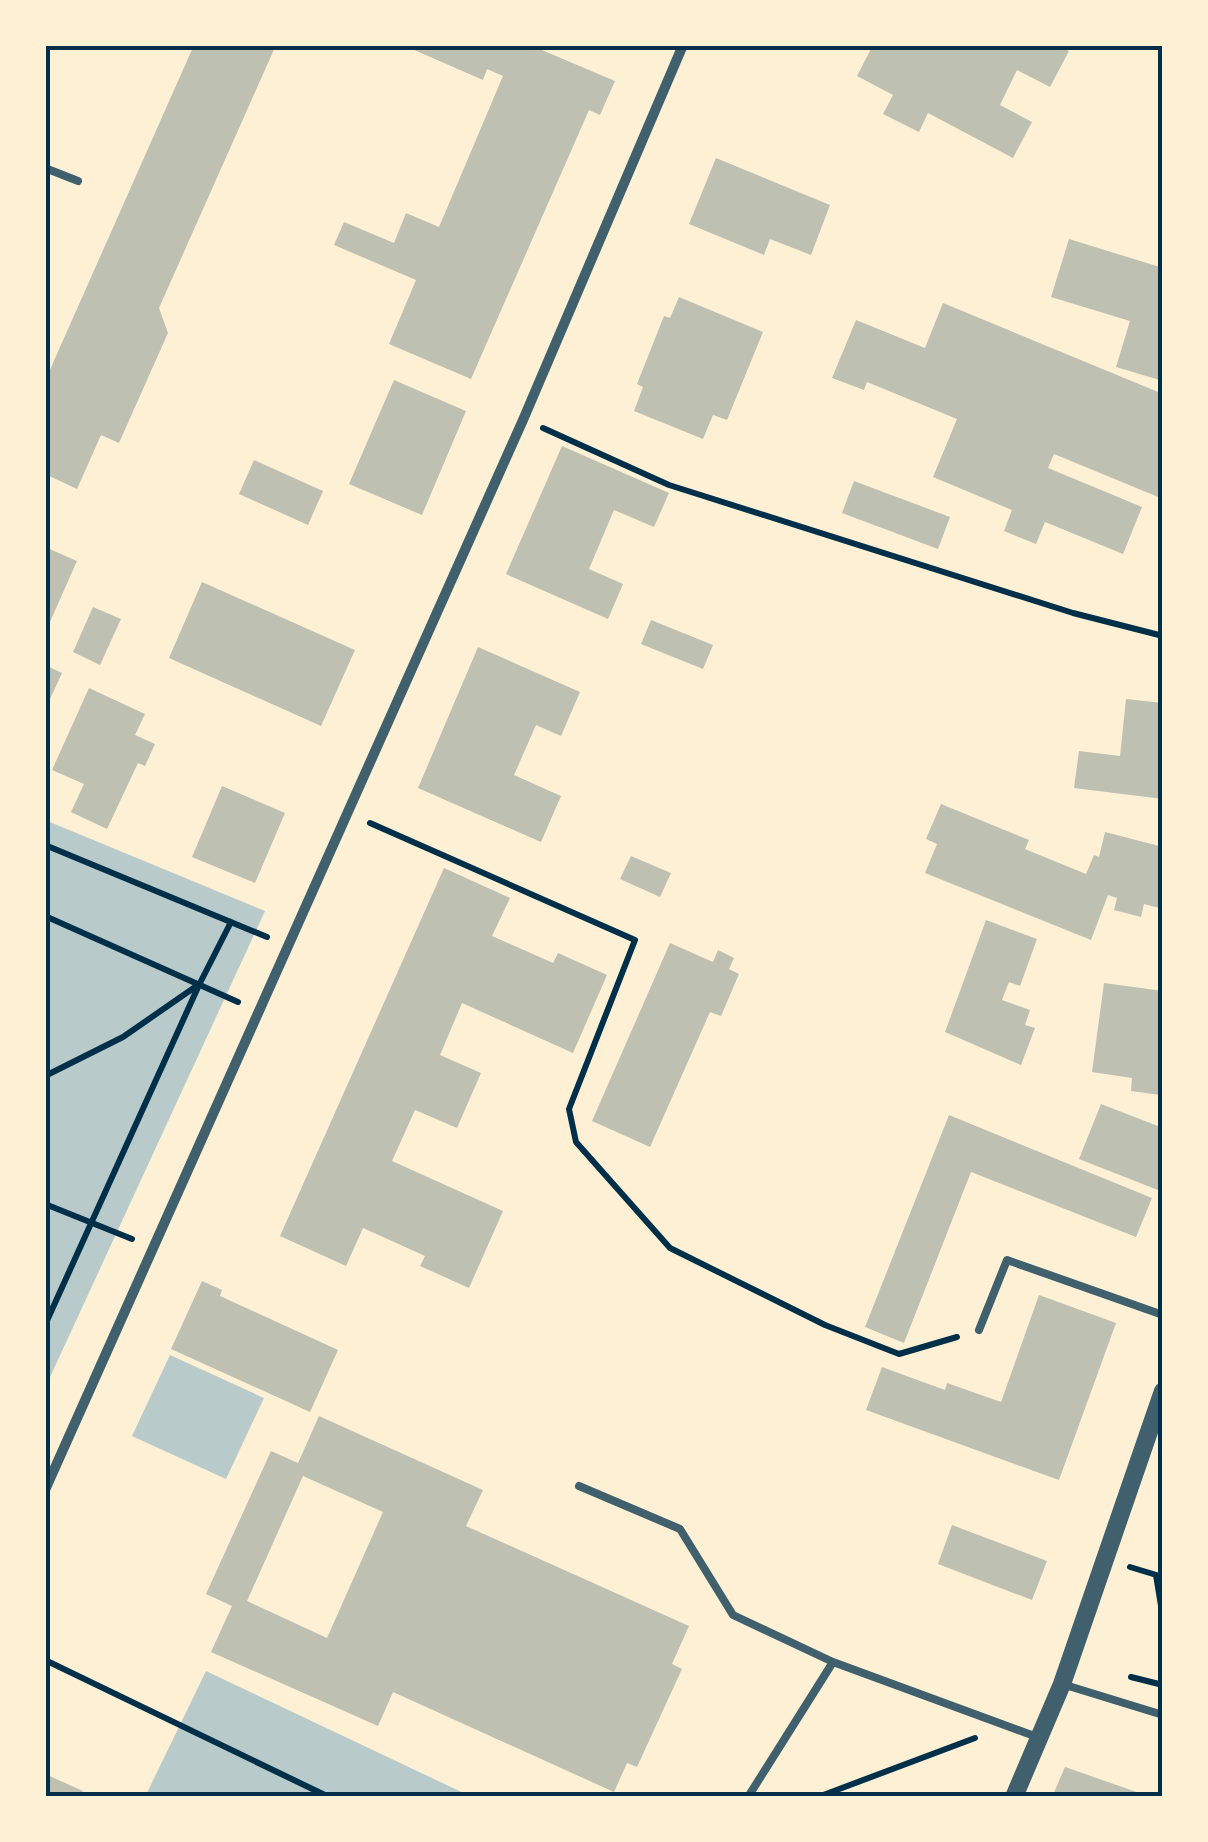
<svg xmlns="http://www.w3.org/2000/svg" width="1208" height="1842" font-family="Barlow,sans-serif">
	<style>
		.green { fill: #b9caca }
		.building { fill: #bec0b2; fill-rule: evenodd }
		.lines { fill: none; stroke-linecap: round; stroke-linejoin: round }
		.path { stroke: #003049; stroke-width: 6 }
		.service { stroke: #3f606c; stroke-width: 8 }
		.minor { stroke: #3f606c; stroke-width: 10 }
		.tertiary { stroke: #3f606c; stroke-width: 18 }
		.neatline { fill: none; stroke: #003049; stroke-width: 4 }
	</style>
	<rect width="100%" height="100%" fill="#fdf0d5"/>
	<!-- green -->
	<path class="green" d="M45,820L265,911L45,1388Z
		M170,1355L264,1398L226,1479L132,1436Z
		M206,1671L472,1797H145Z"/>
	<!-- building -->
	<path class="building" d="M194,45H276L159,308L168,333L119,443L101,435L77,489L45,474V381Z
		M414,45H530L615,81L600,115L589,110L471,379L389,344L416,280L334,245L344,222L394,243L406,213L439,227L503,76L487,69L483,80L412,49Z
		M873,45H1058L1069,51L1050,87L1017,70L1000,105L1032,122L1013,158L928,113L919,132L883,114L893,95L857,76Z
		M716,158L830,205L811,255L770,239L764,255L689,224Z
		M1069,239L1163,268V381L1116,367L1130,321L1051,297Z
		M679,297L763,332L727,420L713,415L703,439L634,411L643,387L637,384L664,316L670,318Z
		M943,303L1163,394V451L1160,460L1163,462V499L1054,454L1048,468L1142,507L1123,554L1045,522L1036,544L1004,531L1012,510L933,477L957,419L867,382L864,390L832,378L856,320L925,348Z
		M394,380L466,411L422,515L349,484Z
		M562,446L669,493L654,527L614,510L589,569L623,584L608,619L506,574Z
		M254,460L323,491L308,525L239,494Z
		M854,481L950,517L938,549L842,513Z
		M45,547L77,561L49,624L45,622Z
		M202,582L355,650L321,726L169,658Z
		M93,607L121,619L100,665L73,652Z
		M651,620L713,645L703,669L641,644Z
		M478,647L580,692L561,736L536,725L514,775L561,796L541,842L418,788Z
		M45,665L62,673L45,710Z
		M89,688L145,714L135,735L155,744L145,766L138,763L107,829L71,812L84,784L52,770Z
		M1126,699L1163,703V799L1074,788L1079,751L1120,756Z
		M222,786L285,813L255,883L192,857Z
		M941,804L1029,840L1025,849L1086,874L1094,855L1099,857L1105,832L1163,847V909L1144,904L1141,917L1114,910L1117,898L1108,895L1091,940L925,873L937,844L926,839Z
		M631,856L671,873L660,897L620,879Z
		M444,868L510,898L492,936L553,963L558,953L607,975L573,1053L462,1003L440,1055L481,1073L457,1128L415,1110L392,1161L503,1211L469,1288L420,1266L425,1256L363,1228L346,1266L280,1236Z
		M986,920L1037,939L1020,986L1009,982L1002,1000L1030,1010L1025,1025L1035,1028L1021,1065L945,1032Z
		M670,943L713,962L718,950L734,958L729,969L739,974L721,1016L710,1012L650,1147L592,1121Z
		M1104,983L1163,991V1070L1160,1095L1131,1091L1132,1078L1092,1072Z
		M1101,1104L1163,1128V1192L1079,1159Z
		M949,1115L1152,1198L1136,1237L971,1172L904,1343L865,1327Z
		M202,1281L222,1290L220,1296L338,1350L310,1412L171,1349Z
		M1039,1295L1116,1323L1059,1480L866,1410L882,1367L945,1390L947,1383L1001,1402Z
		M319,1416L483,1490L466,1526L689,1626L672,1664L682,1669L637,1767L627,1763L614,1792L393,1692L378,1726L211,1652L232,1606L206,1594L271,1451L298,1463ZM303,1476L383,1512L327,1638L247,1601Z
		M952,1525L1047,1561L1032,1600L938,1564Z
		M1065,1767L1148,1796V1797H1052Z
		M45,1774L83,1791L80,1797H45Z"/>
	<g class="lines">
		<!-- path -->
		<path class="path" d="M543,428L669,485L1073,613L1163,636
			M370,823L635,940L569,1109L576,1142L670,1248L825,1325L899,1354L957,1337
			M45,845L267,937
			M45,916L238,1002
			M45,1076L123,1037L198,985
			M45,1204L132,1239
			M45,1325L199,985L231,922
			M1130,1567L1163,1577
			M1156,1575L1163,1618
			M45,1660L329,1797
			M1131,1677L1163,1685
			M818,1797L975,1738"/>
		<!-- service -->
		<path class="service" d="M45,168L78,181
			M979,1330L1007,1260L1163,1315
			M579,1486L680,1529L733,1615L833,1662
			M1062,1684L1163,1715
			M748,1797L833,1662L1040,1738"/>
		<!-- minor -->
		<path class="minor" d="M45,1490L523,420L683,45"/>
		<!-- tertiary -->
		<path class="tertiary" d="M1014,1797L1062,1684L1163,1391"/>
	</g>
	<!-- border -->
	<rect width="1208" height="1842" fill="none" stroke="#fdf0d5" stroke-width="95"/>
	<rect x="48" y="48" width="1112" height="1746" class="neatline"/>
</svg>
